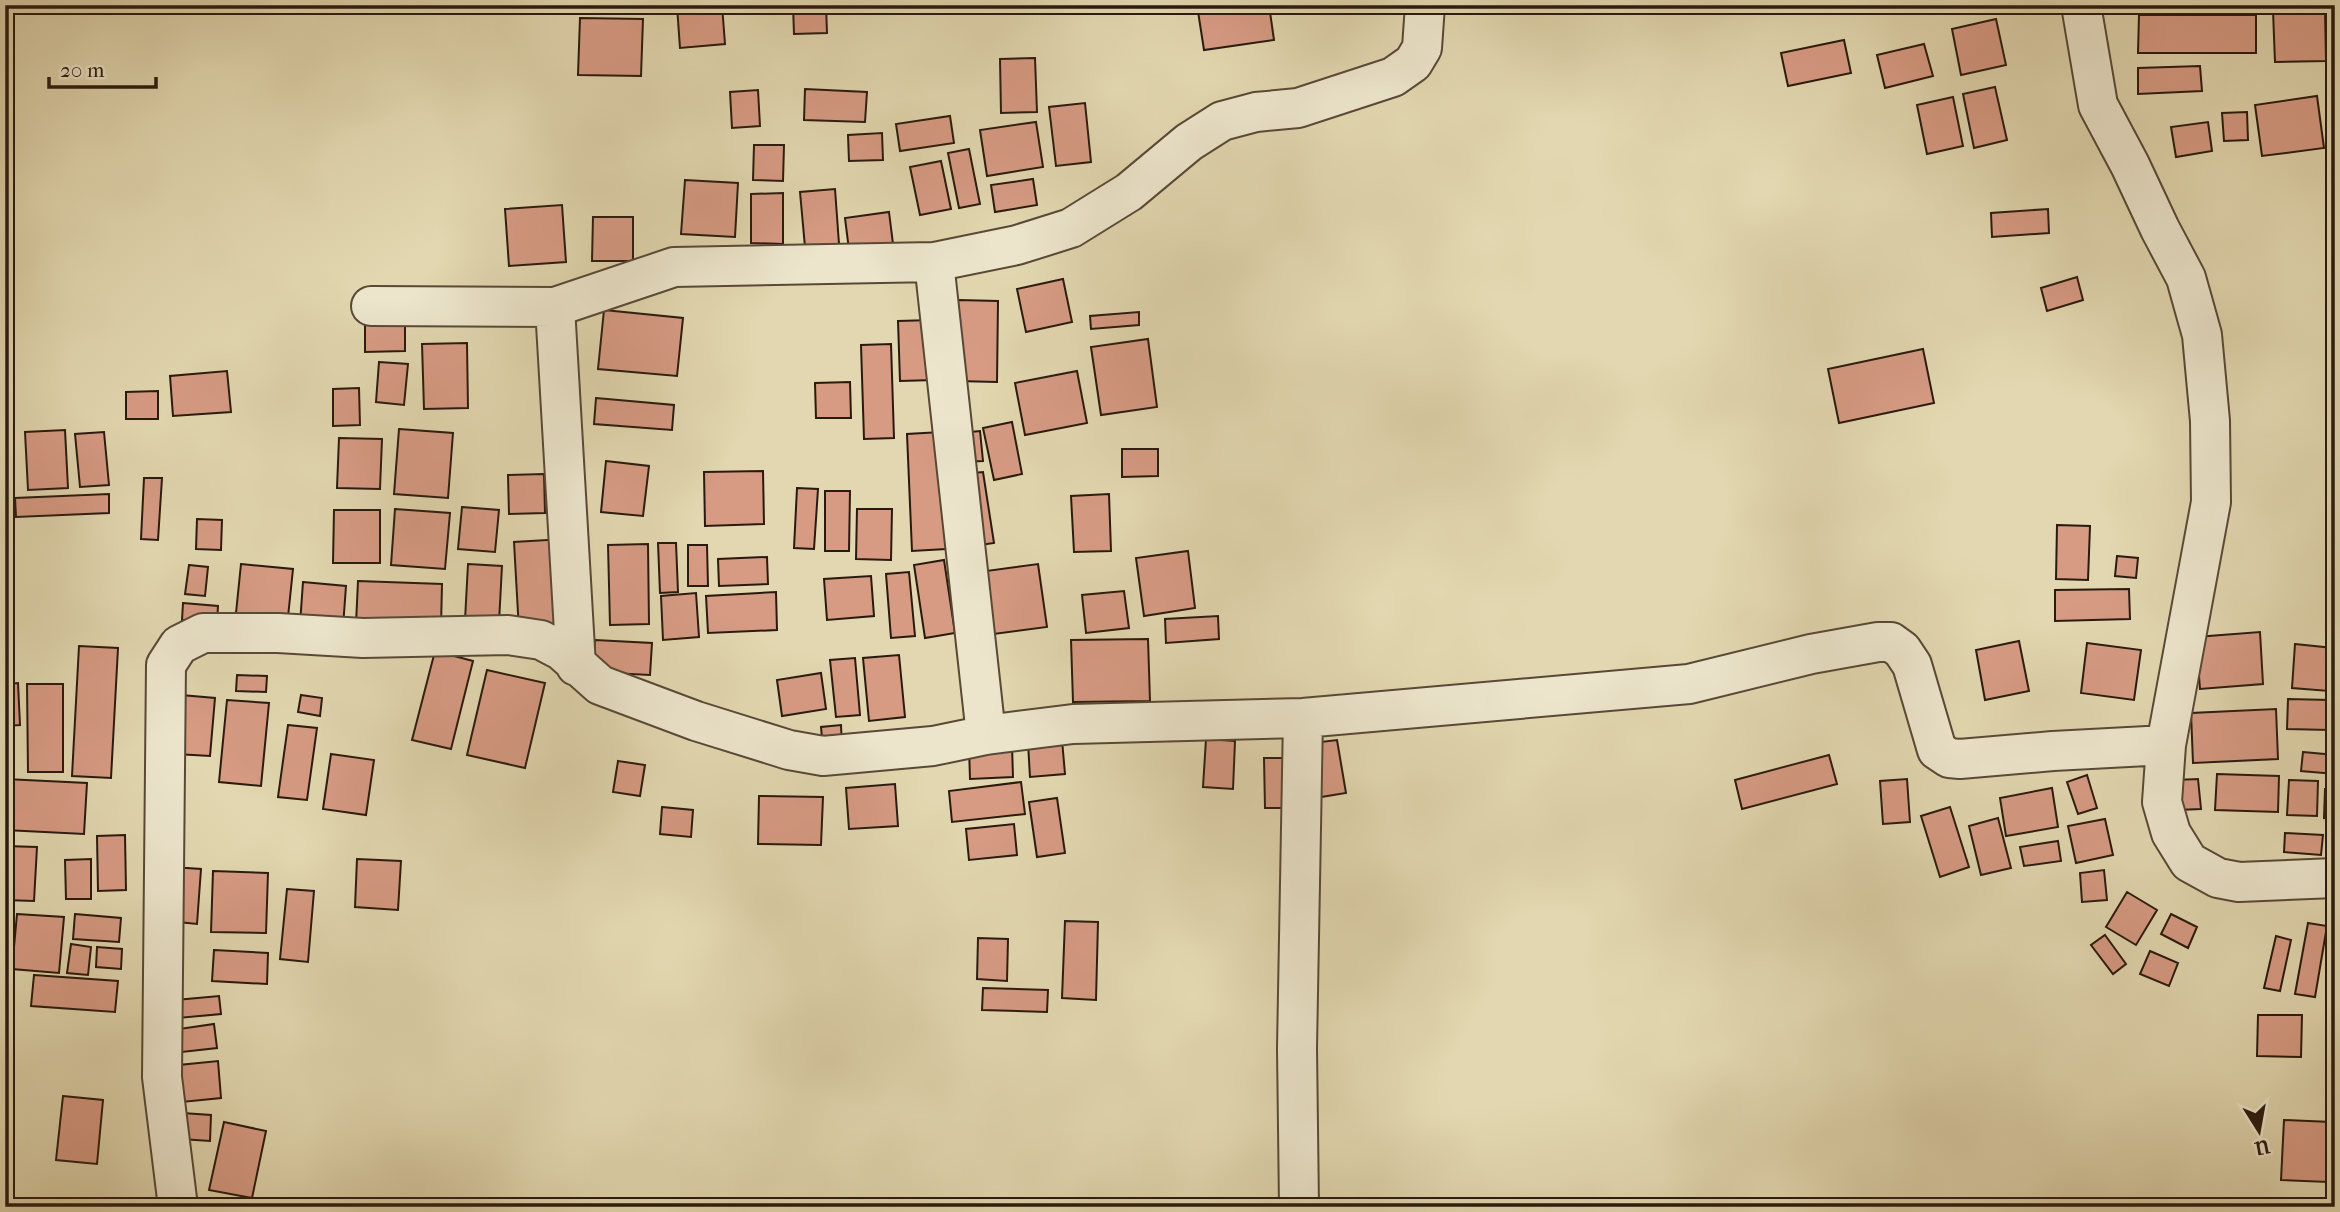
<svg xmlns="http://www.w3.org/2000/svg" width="2340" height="1212" font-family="'IM FELL French Canon',serif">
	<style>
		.building { fill: #d79b84; stroke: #2a1a0e; stroke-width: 2 }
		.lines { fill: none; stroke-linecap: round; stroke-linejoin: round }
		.street-casing { stroke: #584936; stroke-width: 42 }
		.street { stroke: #ece5cc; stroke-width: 38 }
	</style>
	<rect width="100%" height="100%" fill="#e2d7b0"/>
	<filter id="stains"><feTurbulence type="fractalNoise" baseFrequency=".00286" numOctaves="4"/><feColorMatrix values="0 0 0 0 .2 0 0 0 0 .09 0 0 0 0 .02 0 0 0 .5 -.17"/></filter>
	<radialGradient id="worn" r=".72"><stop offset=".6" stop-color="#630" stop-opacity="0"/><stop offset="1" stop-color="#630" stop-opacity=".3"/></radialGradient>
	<!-- building -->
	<path class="building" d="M618,5H657L656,10Z
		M722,5L725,44L680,48L677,6Z
		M793,5H826L827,33L794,34Z
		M1197,5H1269L1274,40L1204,50Z
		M2325,10L2326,61L2275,62L2273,11Z
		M2139,15H2256V53H2138Z
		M580,18L643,19L641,76L578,75Z
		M1996,19L2006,65L1961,75L1952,29Z
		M1844,40L1851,73L1788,86L1781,53Z
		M1924,44L1933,76L1885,88L1877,55Z
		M1035,58L1037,112L1001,113L1000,59Z
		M2200,66L2202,91L2138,94V68Z
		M1995,87L2007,140L1974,148L1963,94Z
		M805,89L867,92L865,122L804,120Z
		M758,90L760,126L732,128L730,92Z
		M2317,96L2324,148L2262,156L2255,105Z
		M1953,97L1963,146L1927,154L1917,105Z
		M1085,103L1091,162L1056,166L1049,107Z
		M2247,112L2248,140L2224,141L2222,113Z
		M950,116L954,143L900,151L896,124Z
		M1036,122L1043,167L987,176L980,130Z
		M2208,122L2212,151L2176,157L2171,127Z
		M882,133L883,160L849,161L848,135Z
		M754,145H784L783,181L753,180Z
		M969,149L980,204L959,208L948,153Z
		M941,161L951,209L920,215L910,167Z
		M1033,179L1037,205L995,212L991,185Z
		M685,180L738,183L735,237L681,234Z
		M835,189L839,244L805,247L800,192Z
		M783,193V244L751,243V194Z
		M562,205L566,262L509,266L505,209Z
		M2048,209L2049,233L1992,237L1991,213Z
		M889,212L894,252L850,258L845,218Z
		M593,217H633V261H592Z
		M2077,277L2083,300L2047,311L2041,288Z
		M1063,279L1072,322L1026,332L1017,289Z
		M958,300L998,301L997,382L957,381Z
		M604,310L683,318L677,376L598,369Z
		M1139,312V325L1091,329L1090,316Z
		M405,320V351L365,352V321Z
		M932,320L934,380L900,381L898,321Z
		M1148,339L1157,407L1101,415L1091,347Z
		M467,343L468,408L424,409L422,344Z
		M891,344L894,438L864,439L861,345Z
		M1923,349L1934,403L1839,423L1828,369Z
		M379,362L408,364L404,405L376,402Z
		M227,371L231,412L173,416L170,376Z
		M1077,371L1087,423L1025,435L1015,383Z
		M850,382L851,418H816L815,383Z
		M359,388L360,425L333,426V389Z
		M158,391V419H126V392Z
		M596,398L674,405L672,430L594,424Z
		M1012,422L1022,474L994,480L983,428Z
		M399,429L453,433L448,498L394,494Z
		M65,430L68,488L28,490L25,432Z
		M980,431L983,461L962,462L959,433Z
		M104,432L109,485L80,487L75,434Z
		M941,432L946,549L912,551L907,434Z
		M339,438L382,439L380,489L337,488Z
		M5,449L13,486L5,488Z
		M1122,449H1158V476L1122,477Z
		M606,461L649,466L643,516L601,512Z
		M763,471L764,524L705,526L704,472Z
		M983,472L994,543L973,546L962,474Z
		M544,474L545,513L509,514L508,475Z
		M144,478H162L158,540L141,539Z
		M797,488L818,489L814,549L794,548Z
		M825,491H850L849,551H825Z
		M109,494V513L16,517L15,498Z
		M1109,494L1111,551L1074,552L1071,496Z
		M462,507L499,510L495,552L458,549Z
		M395,509L450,513L445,569L391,565Z
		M857,509H892L891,560L856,559Z
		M334,510H380V563H333Z
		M197,519L222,520L221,550L196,549Z
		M2057,525L2090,526L2088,580L2056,579Z
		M564,539L569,628L519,631L514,542Z
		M658,543H676L678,592L660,593Z
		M648,544L649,624L610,625L608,545Z
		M688,545H707L708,586H688Z
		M1188,551L1195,608L1144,616L1136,558Z
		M2117,556L2138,558L2136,578L2115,576Z
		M767,557L768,584L719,586L718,559Z
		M944,560L955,633L925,638L914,565Z
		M241,564L293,569L288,617L236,613Z
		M468,564L502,566L499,622L465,620Z
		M1038,564L1047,627L994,634L986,571Z
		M189,565L208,567L205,596L185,594Z
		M909,572L915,636L891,638L886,574Z
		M871,576L874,616L827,620L824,579Z
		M358,581L442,584L441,627L356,624Z
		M303,582L346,586L343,627L300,624Z
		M2129,589L2130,619L2055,621V590Z
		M1124,591L1129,628L1086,633L1082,595Z
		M776,592L777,630L708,633L706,596Z
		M696,593L699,637L663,640L661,596Z
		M183,603L218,606L217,623L182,620Z
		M1218,616L1219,639L1166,643L1165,619Z
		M2260,632L2263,684L2200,689L2196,637Z
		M1148,639L1150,701L1073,702L1071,640Z
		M595,640L652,643L650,675L592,672Z
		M2019,641L2029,691L1985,700L1976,650Z
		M2087,643L2141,650L2134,700L2081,693Z
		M2295,644L2333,648L2329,691L2292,688Z
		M79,646L118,648L111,778L72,776Z
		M435,651L473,661L451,749L412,740Z
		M899,655L905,717L869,721L863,658Z
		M855,658L860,715L836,717L830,660Z
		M487,670L545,683L525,768L467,755Z
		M821,673L826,709L782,716L777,680Z
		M237,675L267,676L266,692L236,691Z
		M18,683L20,725L5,726V684Z
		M27,684H63V772H28Z
		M181,695L215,698L210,756L176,754Z
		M301,695L322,698L320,716L298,712Z
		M2288,699L2330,700L2329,730L2287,729Z
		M227,700L269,703L261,786L219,782Z
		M2276,709L2278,759L2193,763L2191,713Z
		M288,725L317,728L307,800L278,797Z
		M841,725L842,747L823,749L821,727Z
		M5,736H14V773H5Z
		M1206,739L1235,741L1233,789L1203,787Z
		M1062,740L1065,774L1030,777L1028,743Z
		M1337,740L1346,793L1321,797L1312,743Z
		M1012,745L1013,777L970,779L969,747Z
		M2303,752L2335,755V774L2301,771Z
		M331,754L374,760L366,815L323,809Z
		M1829,755L1837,784L1742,809L1735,780Z
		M1264,758H1294V808H1265Z
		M618,761L645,765L640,796L613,792Z
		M2217,774L2279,776L2278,812L2215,810Z
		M2087,775L2097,808L2078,814L2067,782Z
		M5,779L87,783L84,834L5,830Z
		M1907,779L1910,822L1883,824L1880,781Z
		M2198,779L2201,809L2177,810L2175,780Z
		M2289,780L2318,781L2317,816L2287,815Z
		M1021,782L1025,814L952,822L949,791Z
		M895,784L898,826L849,829L846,788Z
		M2052,788L2058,827L2006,836L2000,798Z
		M2325,789L2335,790V819L2324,818Z
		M759,796L823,797L821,845L758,844Z
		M1057,798L1065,853L1037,857L1029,802Z
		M662,807L693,810L691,837L660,834Z
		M1950,807L1969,867L1940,877L1921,816Z
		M1998,818L2011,868L1981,875L1969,826Z
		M2105,819L2113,855L2076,863L2068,826Z
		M1014,824L1017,855L969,860L966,829Z
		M2285,833L2323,835L2321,855L2284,852Z
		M125,835L126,890L98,891L97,836Z
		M2058,841L2061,861L2024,866L2020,847Z
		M5,846L37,847L34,901L5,900Z
		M91,859V899H66L65,860Z
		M357,859L401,861L398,910L355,907Z
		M172,867L201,869L197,924L168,921Z
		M2104,870L2107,900L2082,902L2080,873Z
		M213,871L268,873L266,933L211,932Z
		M287,889L314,891L308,962L280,959Z
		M2127,892L2157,910L2136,945L2106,927Z
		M17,914L64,917L59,973L12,969Z
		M75,914L121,918L119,942L73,939Z
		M2171,914L2197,927L2188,948L2161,934Z
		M1065,921L1098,922L1096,1000L1062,998Z
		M2308,923L2327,926L2315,997L2295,994Z
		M2105,935L2126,964L2113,974L2091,945Z
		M2276,936L2291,940L2280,991L2264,988Z
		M978,938L1008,939L1007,981L977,979Z
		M71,944L91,947L88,975L67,973Z
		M97,947L122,949L121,969L96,967Z
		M214,950L268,953L267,984L212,981Z
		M2150,951L2178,963L2169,986L2140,974Z
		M34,975L118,981L115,1012L31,1006Z
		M983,988L1048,990L1047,1012L982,1010Z
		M219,996L221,1014L178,1018L176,1000Z
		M2258,1015H2302L2301,1057L2257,1056Z
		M214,1024L217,1048L182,1052L179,1029Z
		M218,1061L221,1098L182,1102L179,1065Z
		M63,1096L103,1100L97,1164L56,1160Z
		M182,1113L211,1115L210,1141L181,1139Z
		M2284,1120L2331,1122L2328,1182L2281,1180Z
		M224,1122L266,1131L252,1198L209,1190Z"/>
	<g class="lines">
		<defs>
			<path id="street" d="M2081,5L2098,105L2130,165L2160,229L2186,278L2202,335L2210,421L2211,502L2166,745L2162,802L2171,833L2189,862L2218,878L2239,882L2335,878
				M934,262L986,735
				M371,306L555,307L674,267L934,262L1017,245L1071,228L1129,192L1189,142L1222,121L1256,112L1298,108L1393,77L1413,63L1422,48L1425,5
				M555,307L576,666
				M178,1207L162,1077L166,665L179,645L203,633H278L363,638L508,635L541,640L562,651L600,685L696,721L789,750L823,756L933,746L986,735L1073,724L1303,718L1689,684L1811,654L1878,642H1891L1902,650L1912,665L1937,750L1949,758L1960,759L2053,751L2166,745
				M1299,1207L1297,1048L1303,718"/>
		</defs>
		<!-- street casing -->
		<use href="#street" class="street-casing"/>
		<!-- street -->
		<use href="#street" class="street"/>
	</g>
	<!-- margin -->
	<rect width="2340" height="1212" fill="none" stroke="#e2d7b0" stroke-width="28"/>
	<rect x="7" y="7" width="2326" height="1198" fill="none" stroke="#2a1a0e" stroke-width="3.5"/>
	<rect x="14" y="14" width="2312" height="1184" fill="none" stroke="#2a1a0e" stroke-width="2"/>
	<!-- north arrow -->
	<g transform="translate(2259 1131) rotate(169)" stroke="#ece5cc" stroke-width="5" paint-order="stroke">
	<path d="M0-5L12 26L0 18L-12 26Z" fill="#2a1a0e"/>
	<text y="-10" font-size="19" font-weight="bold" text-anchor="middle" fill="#2a1a0e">U</text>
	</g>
	<!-- scale -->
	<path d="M49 77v10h107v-10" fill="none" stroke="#2a1a0e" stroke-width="3.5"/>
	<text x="60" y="77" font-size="21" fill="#2a1a0e" stroke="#ece5cc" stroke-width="5" paint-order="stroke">20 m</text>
	<rect width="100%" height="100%" filter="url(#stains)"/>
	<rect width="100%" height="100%" fill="url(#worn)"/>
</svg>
